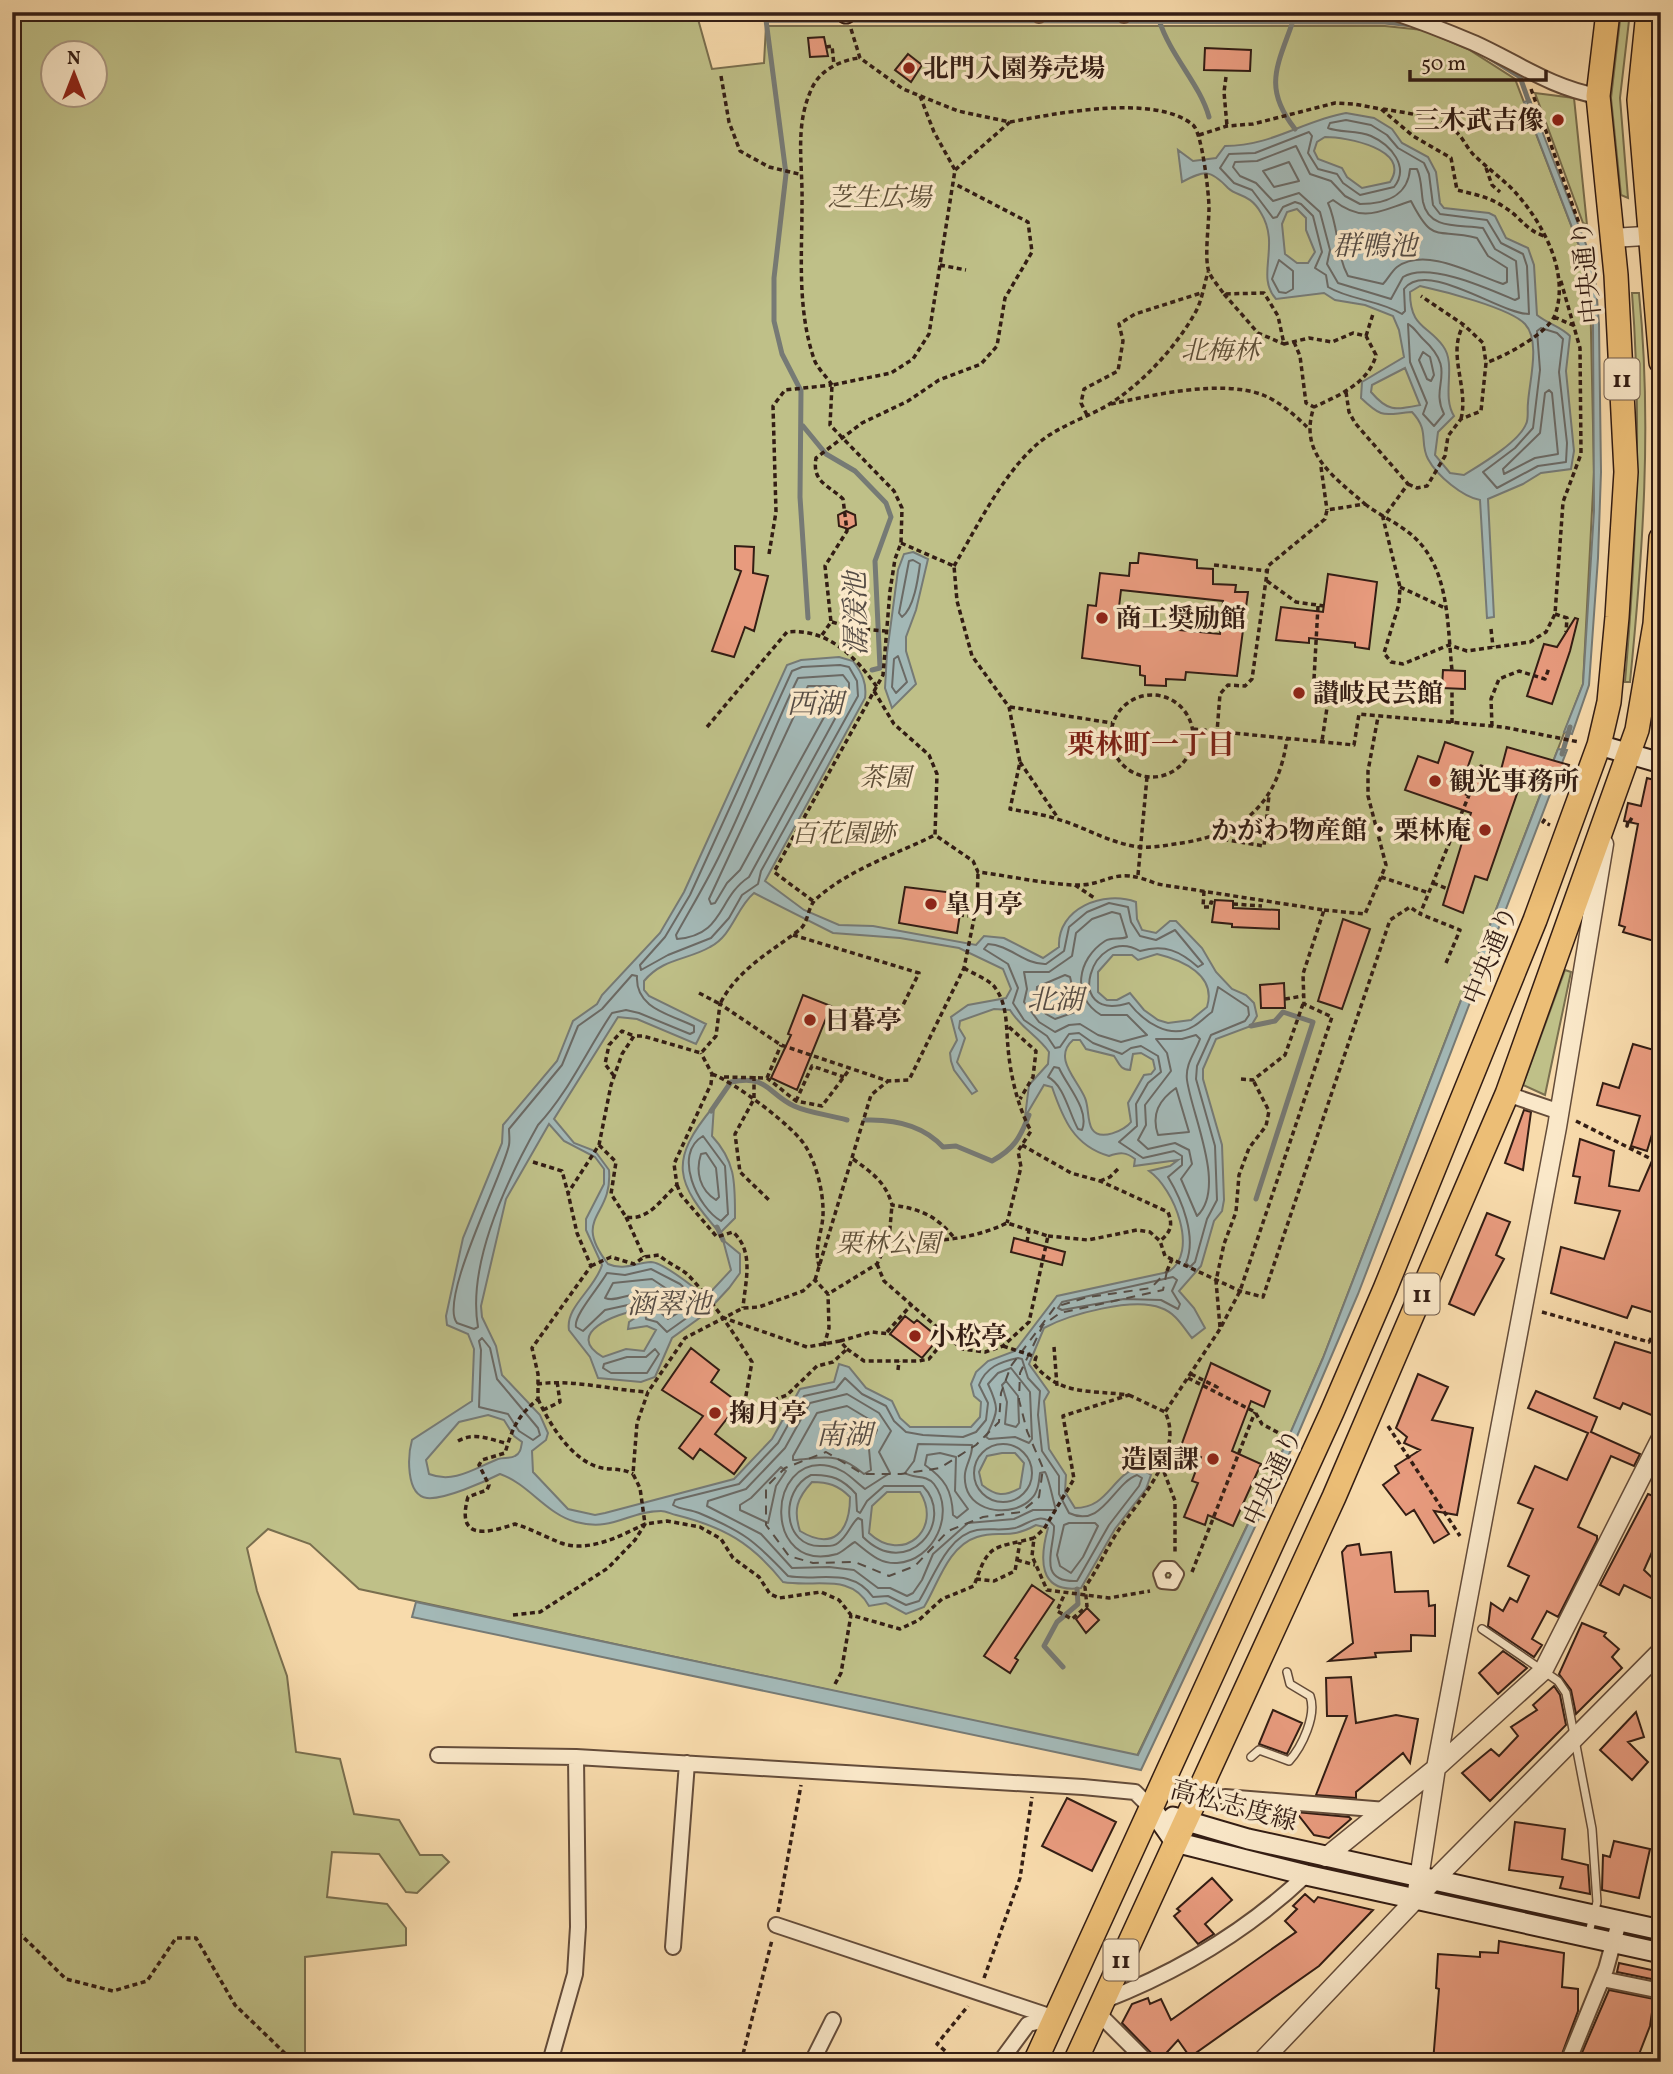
<svg xmlns="http://www.w3.org/2000/svg" width="1673" height="2074" font-family="Vollkorn,'Noto Serif JP',serif">
	<style>
		.green { fill: #bfc088; stroke: #796e4e; stroke-width: 2; fill-rule: evenodd }
		.water { fill: #a3b8b6; stroke: #767a75; stroke-width: 2; fill-rule: evenodd }
		.lines { fill: none; stroke-linecap: round; stroke-linejoin: round }
		.shore { stroke: #6b6a65; stroke-width: 2 }
		.stream { stroke: #767a75; stroke-width: 5 }
		.ferry { stroke: #554c45; stroke-width: 2; stroke-dasharray: 9 7; stroke-linecap: butt }
		.building { fill: #e89b7e; stroke: #331d14; stroke-width: 2; fill-rule: evenodd }
		.service-casing { stroke: #644c3a; stroke-width: 10 }
		.pedestrian-casing { stroke: #644c3a; stroke-width: 14 }
		.minor-casing { stroke: #644c3a; stroke-width: 18 }
		.tertiary-casing { stroke: #644c3a; stroke-width: 21 }
		.secondary-casing { stroke: #331d14; stroke-width: 23 }
		.trunk-casing { stroke: #331d14; stroke-width: 26 }
		.path { stroke: #331d14; stroke-width: 3.5; stroke-dasharray: 5 3.5; stroke-linecap: butt }
		.service { stroke: #fae8c9; stroke-width: 7 }
		.pedestrian { stroke: #fae8c9; stroke-width: 10 }
		.minor { stroke: #fae8c9; stroke-width: 14 }
		.tertiary { stroke: #fae8c9; stroke-width: 18 }
		.secondary { stroke: #fae8c9; stroke-width: 19 }
		.trunk { stroke: #ecbe76; stroke-width: 23 }
		.poi-dot { fill: #8f2418; stroke: #fae8c9; stroke-width: 2.5 }
		.labels { text-anchor: middle; stroke-width: 7; stroke-linejoin: round; paint-order: stroke }
		.shield { fill: #fae8c9; stroke: #6f5a4a; stroke-width: 2 }
		.shield-label { font-size: 24px; font-weight: bold; fill: #331d14 }
		.poi-label { font-size: 26px; font-weight: bold; fill: #331d14; stroke: #fae8c9; text-anchor: start }
		.park-label { font-size: 26px; font-style: italic; fill: #5d4e37; stroke: #fae8c9 }
		.street-label { font-size: 26px; fill: #331d14; stroke: #fae8c9 }
		.water-label { font-size: 28px; font-style: italic; fill: #554c45; stroke: #fae8c9 }
		.neighbourhood-label { font-size: 28px; font-weight: bold; fill: #7a1f14; stroke: #fae8c9 }
	</style>
	<rect width="100%" height="100%" fill="#f8dbac"/>
	<filter id="stains"><feTurbulence type="fractalNoise" baseFrequency=".00286" numOctaves="4"/><feColorMatrix values="0 0 0 0 .2 0 0 0 0 .09 0 0 0 0 .02 0 0 0 .5 -.17"/></filter>
	<radialGradient id="worn" r=".72"><stop offset=".6" stop-color="#630" stop-opacity="0"/><stop offset="1" stop-color="#630" stop-opacity=".3"/></radialGradient>
	<!-- green -->
	<path class="green" d="M12,12H696L712,69L764,63L766,26H1385L1423,30L1468,49L1515,79L1586,264L1590,286L1594,472L1583,684L1323,1358L1285,1446L1137,1756L359,1589L310,1544L268,1529L247,1548L257,1591L287,1676L296,1752L340,1759L354,1814L399,1820L420,1855H442L449,1862L417,1893L406,1892L379,1854L332,1852L327,1897L387,1904L406,1928V1945L305,1957V2062H12ZM52,52H94V94H52Z
		M1621,12H1630L1620,98L1628,198L1621,195L1611,98Z
		M1535,93L1574,98L1587,225L1583,223Z
		M1632,293H1639C1652,423 1643,552 1630,682H1625C1636,552 1642,423 1632,293Z
		M1565,970L1571,972L1545,1095L1523,1085Z"/>
	<!-- water -->
	<path class="water" d="M1530,100L1587,247L1596,286L1599,324L1601,472L1598,558L1589,685L1572,734L1564,732L1583,684L1594,511L1593,325L1586,264L1524,102Z
		M1346,113L1374,118L1392,129L1402,143L1428,157L1436,172L1440,203L1444,208L1489,213L1495,216L1506,238L1528,248L1534,265L1537,315C1548,324 1560,326 1570,336L1566,371L1574,451L1571,469L1541,473L1523,484L1488,499L1494,617L1487,618L1480,500C1463,497 1437,476 1428,459C1419,442 1430,431 1412,412C1384,414 1384,420 1361,398L1362,382L1404,357L1399,330L1393,316L1365,305L1335,300L1324,293L1276,299C1255,276 1281,246 1261,213C1250,193 1237,197 1228,188C1210,169 1205,170 1182,182L1178,150L1193,161L1216,158L1225,146C1272,146 1302,121 1346,113ZM1325,137C1346,137 1412,149 1390,182L1362,188L1347,177L1342,168L1318,159L1314,151L1317,142ZM1297,209L1306,218V230L1315,252L1308,263H1297L1285,254L1282,224L1287,212ZM1420,286C1443,291 1510,308 1525,324C1541,341 1529,383 1528,403C1527,409 1529,419 1526,424C1519,442 1480,465 1464,475L1450,473L1435,455L1438,432L1454,416C1441,395 1457,365 1443,346C1428,325 1410,328 1410,292ZM1405,368L1420,405C1395,410 1388,412 1371,392L1372,385Z
		M913,552L928,559L916,610L906,637V651L916,684L892,708L885,688L887,653L898,570L904,554Z
		M839,657L853,661C862,673 867,683 865,698L765,881L804,910L839,925L873,926L976,945L984,936L1004,938L1043,958L1059,947C1057,908 1104,890 1136,902L1137,919L1142,930L1156,933L1170,921H1176L1202,948L1216,972L1232,989L1246,995L1254,1003L1257,1016L1251,1026L1216,1039L1203,1069V1079L1222,1145L1224,1200L1222,1211L1214,1221L1201,1266L1179,1291L1194,1308L1205,1328L1192,1338C1183,1327 1176,1313 1161,1308C1133,1297 1070,1314 1044,1328L1029,1364L1049,1392L1044,1401L1049,1449L1066,1475L1065,1492L1075,1508C1107,1508 1110,1479 1138,1466L1151,1475L1146,1489L1115,1529L1081,1588C1037,1594 1040,1557 1048,1528L1036,1525C1007,1541 1001,1529 977,1537C948,1546 938,1584 924,1607L906,1614L886,1603L869,1606C851,1572 815,1588 783,1582C752,1543 724,1527 676,1515C671,1514 666,1511 661,1511C628,1511 614,1532 576,1522C546,1514 529,1484 500,1474C484,1482 444,1500 427,1498C405,1495 408,1454 412,1440L472,1401L474,1349L468,1334L447,1325L446,1316L463,1238L502,1143L503,1125L557,1061L573,1021L597,1004L602,995L660,933L684,892L787,665L801,660ZM754,893L833,933L900,938L959,948L1003,969L1011,989L1006,998L968,1005L951,1017L957,1040L950,1053L951,1061L954,1070L972,1094L977,1091L957,1062L965,1038L959,1028L960,1021L994,1009L1010,1010C1021,1028 1038,1036 1049,1052L1048,1064L1029,1085L1025,1117L1044,1085L1052,1087C1063,1119 1074,1146 1109,1156C1120,1152 1126,1152 1135,1159L1134,1166L1178,1160L1170,1166L1149,1171C1174,1188 1200,1253 1168,1272L1057,1296L1015,1351L988,1361L976,1372L971,1384L974,1396L981,1402L980,1417L971,1427H910L900,1418L892,1401L866,1388L849,1367L839,1364L834,1382L800,1389L772,1439L734,1479L605,1513L595,1515L568,1509L533,1472L532,1451L546,1440L548,1433L540,1415L502,1375L496,1346L482,1317L481,1306L506,1199L549,1124L564,1141L595,1157L604,1169V1184L586,1219V1230L602,1265C595,1289 565,1307 569,1330L590,1357L598,1378L641,1382L655,1377L672,1338L705,1314L729,1288L740,1273V1254L723,1240L731,1270L706,1297C696,1289 663,1262 651,1262C635,1263 624,1271 608,1264C571,1216 613,1218 609,1170L595,1151L574,1143L554,1119L618,1017L637,1019L696,1044L706,1024L649,996L644,990V981C663,958 688,960 710,947C733,935 736,908 754,893ZM1157,954C1182,960 1217,975 1207,1007L1191,1020L1168,1023L1158,1020L1144,1010L1130,993L1117,1000H1107L1098,992V972L1113,955H1132L1138,960ZM1073,1040H1080L1086,1049L1114,1056C1119,1063 1120,1070 1130,1070L1133,1054L1141,1053L1153,1060L1155,1069L1151,1074L1144,1075L1128,1103L1131,1122C1125,1130 1100,1142 1092,1129C1087,1121 1089,1107 1085,1098C1078,1080 1052,1058 1073,1040ZM638,1310V1316L629,1322L628,1329L647,1326L656,1330L644,1351L626,1349L603,1357C562,1333 619,1313 638,1310ZM488,1415L504,1420L514,1436L522,1442C521,1447 521,1453 515,1456C510,1459 503,1457 498,1459C475,1468 454,1484 429,1474L426,1460L459,1422ZM1002,1453H1015L1024,1463L1020,1488C1004,1497 996,1496 982,1485L979,1472L987,1456ZM812,1482C828,1482 838,1485 850,1497C850,1532 833,1551 800,1531C793,1510 797,1498 812,1482ZM887,1492H920C943,1529 903,1565 869,1533L872,1506Z
		M1558,749L1567,750L1358,1294L1292,1448L1141,1770L412,1617L416,1602L1138,1755L1279,1459L1323,1358Z
		M714,1106L712,1136C736,1162 735,1183 735,1218L720,1233C675,1182 668,1161 714,1106Z"/>
	<g class="lines">
		<!-- shore -->
		<path class="shore" d="M1346,120L1371,125L1387,135L1398,148L1424,163L1429,174L1433,205L1440,214L1487,220L1501,243L1523,254L1527,266L1529,314C1500,314 1427,259 1404,289L1405,311L1402,314C1379,300 1350,300 1328,287L1326,275L1315,268L1322,252L1313,216L1301,204L1295,202L1283,207L1277,217L1273,218L1252,190L1234,183L1220,168L1229,154L1255,153L1309,132L1312,136L1308,153L1318,169L1337,174L1343,183L1360,195L1394,187C1410,167 1391,145 1371,136C1357,130 1340,133 1328,128L1330,123Z
			M1296,146L1310,174L1331,181L1345,196L1360,204C1385,204 1408,196 1410,169H1417C1422,180 1421,191 1423,202C1429,231 1461,224 1483,228L1495,249L1516,261L1519,298L1515,300C1489,289 1428,261 1403,277L1391,299L1338,283L1327,264L1330,250L1320,212L1299,193L1273,201L1256,183L1240,176L1233,167L1235,162L1257,161Z
			M1289,162L1299,181L1274,187L1263,171Z
			M1333,200C1364,224 1379,211 1411,201C1434,246 1436,227 1477,238L1488,256L1507,268V282L1503,284C1475,275 1426,246 1397,267C1391,272 1388,279 1383,284L1348,276C1336,254 1339,227 1328,203Z
			M1279,260L1293,271V289L1286,293L1279,292L1272,279Z
			M1408,324C1414,327 1418,334 1423,339C1459,372 1429,384 1444,414L1434,426L1423,414L1427,403L1410,362Z
			M1541,328L1557,333L1563,339L1559,372L1567,443L1566,462L1538,466L1497,488L1483,472L1515,448L1533,428L1540,370L1537,331Z
			M1423,352L1430,357L1434,375L1431,381L1427,379L1419,360Z
			M1549,390L1552,393L1558,454L1535,458L1504,474L1503,469L1540,433L1545,393Z
			M913,560L920,564C918,579 914,608 902,617L899,613L909,561Z
			M898,656L907,682L896,693L892,687L894,659Z
			M840,665L849,667L857,681L858,696L761,871L758,884L742,895L729,918L711,938L668,955L641,970L640,965L665,937L690,895L792,671L802,667Z
			M843,675L849,683V693L749,877C717,898 725,935 677,939L676,935C692,906 710,877 724,846C751,791 771,733 798,678Z
			M808,686H836L839,690L740,870L727,883L715,903L711,904L709,899Z
			M1109,903L1128,907L1131,922L1140,936L1156,940L1175,930L1203,964L1198,967C1180,951 1165,944 1140,951C1091,923 1061,1024 1129,1003C1143,1021 1170,1041 1194,1026C1201,1022 1206,1016 1212,1012L1218,987L1248,1007L1249,1015L1245,1021L1211,1035L1197,1066L1196,1079L1215,1146L1217,1200L1207,1219L1195,1262L1190,1267L1186,1263C1197,1237 1182,1200 1168,1177L1182,1165V1156L1174,1151L1143,1158L1119,1142L1137,1126L1136,1104L1148,1083L1161,1072L1158,1056L1141,1046L1131,1048L1122,1054L1093,1043L1079,1033L1069,1034L1060,1047L1055,1048L1047,1036L1024,1020L1013,1003L1018,988L1008,964L984,949L988,944C1010,945 1025,965 1046,964L1064,951L1069,927L1087,912Z
			M1112,912L1120,914L1127,937C1120,940 1112,937 1105,941C1077,959 1071,997 1101,1015H1127L1147,1035L1121,1042L1098,1035L1080,1024L1069,1025L1055,1032L1039,1022L1024,1002L1027,989L1024,972H1049L1072,956L1076,933L1092,919Z
			M632,975L637,976C635,1008 669,1014 694,1026V1032L690,1034L639,1013L626,1010L612,1013C587,1050 568,1093 538,1125C507,1180 467,1264 478,1327L474,1329L457,1323C438,1300 503,1175 509,1145C510,1140 509,1134 509,1129L562,1065L578,1026L602,1009Z
			M1065,975L1070,977L1078,1011L1055,1019L1046,1014L1036,1002L1037,987Z
			M1196,1035L1200,1039C1195,1053 1185,1064 1187,1080C1192,1116 1227,1188 1197,1216L1181,1179L1192,1164L1189,1150L1175,1143L1148,1149L1138,1140L1146,1125L1145,1105L1171,1071L1167,1053L1156,1039H1182Z
			M1054,1067L1059,1068C1067,1086 1090,1110 1082,1130L1078,1129C1069,1113 1064,1085 1048,1077Z
			M1176,1088L1189,1132L1158,1135C1151,1114 1159,1100 1176,1088Z
			M703,1136L725,1166L728,1214L721,1221C698,1208 672,1154 703,1136Z
			M706,1153L716,1168L719,1197L716,1200C700,1190 695,1172 701,1154Z
			M651,1269L680,1284L701,1303L702,1307L667,1332L657,1322L646,1319L645,1308L637,1303L605,1310L583,1331L576,1327C573,1316 600,1286 607,1273L625,1275Z
			M1173,1277L1177,1280L1172,1291L1180,1304L1178,1309L1161,1300L1124,1299L1062,1310L1058,1308L1062,1302Z
			M652,1279L688,1303V1307L668,1319C658,1312 650,1298 644,1296C631,1290 618,1303 605,1298L613,1283Z
			M482,1338L490,1348L497,1379L538,1428L540,1435L533,1440L519,1431L508,1414L479,1407L481,1350L479,1341Z
			M655,1349L659,1354L647,1373H611L603,1368L604,1364L627,1357H646Z
			M1018,1358L1022,1359L1028,1378L1040,1391L1038,1415L1042,1451L1059,1476V1494L1069,1513C1102,1529 1113,1484 1137,1475L1142,1478L1139,1486L1109,1525L1077,1581C1035,1583 1055,1546 1054,1526C1042,1510 1029,1524 1015,1528C1003,1531 989,1528 977,1530C947,1535 933,1579 919,1601L906,1605L888,1596L873,1597C851,1566 819,1582 788,1576C755,1541 744,1532 699,1513C690,1509 681,1510 673,1505L675,1500L739,1484L778,1443L804,1396L836,1389L845,1378L862,1394L886,1406L894,1421L906,1432L923,1435L963,1437L976,1432L986,1420L988,1403L979,1385C986,1367 1000,1362 1018,1358Z
			M1011,1368L1030,1392L1032,1439L1029,1443L1015,1437L989,1439L986,1437C998,1411 1000,1410 988,1384L998,1373Z
			M1006,1381L1018,1396L1019,1423L1016,1427L1005,1424L1007,1402L1002,1385Z
			M847,1394L879,1413L891,1431L879,1452L890,1473L865,1489C853,1480 845,1469 829,1466C765,1454 763,1575 837,1554C843,1552 849,1545 855,1542C868,1552 879,1564 897,1563C934,1561 956,1513 934,1484C926,1474 913,1479 905,1473L914,1461L918,1444L972,1445C973,1460 961,1467 966,1487C973,1514 1014,1517 1031,1499C1038,1493 1039,1482 1040,1473L1045,1472C1049,1478 1053,1501 1056,1510H1033L1014,1519L968,1523L933,1554L922,1580L913,1593L907,1596L890,1588H878L854,1570L829,1567L792,1568L761,1534L707,1506L708,1501L746,1489L785,1448L810,1403Z
			M847,1406L872,1421L877,1430L869,1449L871,1470L864,1474C837,1451 824,1458 793,1460V1456L817,1413Z
			M974 1473a29 29 0 1 1 58 0a29 29 0 1 1-58 0Z
			M940,1453L956,1457L955,1491L968,1509L957,1518L953,1515C952,1490 945,1479 925,1465L927,1455Z
			M781,1467L786,1471L776,1486L768,1523L740,1510V1505L751,1498Z
			M811,1475C831,1474 843,1479 856,1494L857,1511L860,1513L867,1501L884,1486H923C957,1522 907,1581 863,1537L862,1520L858,1518C850,1525 848,1536 838,1543C833,1547 828,1546 822,1546C782,1548 779,1490 811,1475Z
			M1069,1523H1095L1098,1526L1083,1557L1071,1573L1060,1566L1057,1555L1064,1525Z"/>
		<!-- stream -->
		<path class="stream" d="M1159,20C1171,57 1200,84 1209,117
			M1293,21C1278,65 1262,87 1295,129
			M1485,55L1520,77L1530,105
			M803,426L826,454L855,471L886,503L891,517L875,561L880,668L872,670
			M808,618L800,497L801,391L782,354L774,321V278L786,174L766,20L1385,22L1412,25
			M1562,754L1570,727
			M1251,1026L1275,1021L1283,1012L1313,1022L1256,1199
			M711,1111L731,1082C767,1074 767,1093 794,1106C809,1113 830,1115 847,1120
			M865,1120C894,1119 923,1125 943,1147L956,1146L992,1161C1014,1149 1020,1138 1029,1115
			M717,1227L723,1240
			M1063,1667L1044,1646L1057,1622L1078,1604L1077,1589"/>
		<!-- ferry -->
		<path class="ferry" d="M1167,1271L1163,1290L1060,1313L1043,1325L1020,1373L1019,1400L1027,1431L1043,1468L1039,1497L1021,1512L983,1517L948,1531L915,1566L889,1576L855,1562L813,1563L789,1556L766,1525V1487L785,1468L826,1452L863,1474H901L940,1468L976,1445L999,1422L1001,1393L1011,1366L1055,1307L1088,1297L1151,1288Z"/>
	</g>
	<!-- building -->
	<path class="building" d="M824,37L828,56L810,57L808,38Z
		M1205,48L1251,50L1250,71L1204,70Z
		M908,54L922,65L911,82L895,70Z
		M846,511L855,515L856,525L848,529L839,526L838,515Z
		M735,546L754,547L753,573L768,576L754,631L745,627L734,657L712,651L741,571L735,569Z
		M1139,553L1197,560V568L1213,569V584L1236,585L1235,592H1248L1237,676L1186,672L1185,680L1166,679V686L1145,685V676L1140,675V666L1082,658L1088,605L1096,606L1100,573L1129,576L1130,563H1138ZM1121,590L1223,601L1220,634L1117,624Z
		M1328,574L1377,582L1369,649L1355,647V643L1309,638V643L1276,640L1281,607L1323,612Z
		M1575,618L1578,619L1570,651L1552,704L1527,696L1544,644L1557,647Z
		M1443,670L1465,671V689L1442,688Z
		M1445,742L1473,752L1465,775L1497,785L1507,747L1569,765L1564,779L1526,768L1487,880L1475,876L1463,913L1443,905L1471,813L1405,790L1418,756L1438,763Z
		M1647,778L1661,782V943L1623,932L1625,927L1619,925L1638,824L1624,821L1628,803L1641,806Z
		M905,887L963,894L957,933L899,923Z
		M1215,900L1233,901V908L1279,910V929L1232,927V924L1212,922Z
		M1343,919L1370,929L1342,1009L1318,1001Z
		M1284,983L1285,1008H1261L1260,985Z
		M803,995L831,1006L797,1090L771,1078L791,1035L788,1034Z
		M1633,1044L1661,1052V1122L1656,1121L1647,1151L1631,1146L1640,1116L1597,1105L1603,1083L1619,1088Z
		M1524,1110L1531,1112L1523,1170L1505,1163Z
		M1580,1139L1614,1151L1609,1186L1639,1191L1661,1140V1305L1658,1314L1632,1306L1627,1318L1551,1293L1561,1247L1604,1259L1620,1211L1575,1203L1580,1177L1573,1176Z
		M1487,1213L1510,1222L1496,1255L1504,1259L1474,1315L1449,1304Z
		M1014,1238L1065,1252L1062,1265L1011,1252Z
		M905,1316L914,1323L917,1320L939,1338L922,1358L890,1334Z
		M1615,1342L1661,1356V1419L1623,1403L1620,1409L1594,1398Z
		M691,1348L719,1370L711,1382L739,1403L715,1434L746,1458L734,1474L700,1449L693,1459L679,1448L703,1416L662,1390Z
		M1211,1363L1270,1391L1264,1407L1251,1401L1232,1451L1261,1464L1233,1526L1208,1515L1205,1525L1184,1517L1198,1483L1192,1481L1201,1457L1180,1449Z
		M1418,1374L1448,1387L1432,1420L1473,1428L1457,1515L1434,1511L1449,1534L1434,1543L1414,1510L1406,1515L1383,1485L1399,1473L1395,1466L1420,1450L1404,1443L1407,1437L1396,1428Z
		M1536,1391L1597,1417L1591,1432L1640,1454L1634,1466L1611,1456L1578,1527L1597,1536V1540L1558,1617L1547,1611L1532,1639L1542,1645L1534,1657L1488,1626L1491,1603L1503,1611L1510,1598L1517,1602L1529,1576L1508,1566L1533,1509L1518,1503L1535,1466L1567,1480L1588,1433L1528,1408Z
		M1648,1494L1661,1499V1532L1644,1570L1661,1586V1603L1624,1585L1619,1595L1600,1585Z
		M1359,1544L1361,1555L1391,1552L1395,1592L1428,1591L1429,1606L1435,1605V1636L1411,1635V1651L1375,1653L1376,1657L1329,1661L1353,1643L1342,1552L1347,1546Z
		M1032,1585L1054,1600L1015,1658L1018,1660L1010,1673L984,1656Z
		M1087,1608L1099,1620L1086,1633L1076,1619Z
		M1582,1623L1606,1633L1604,1636L1619,1649L1612,1657L1622,1668L1576,1714L1571,1690L1559,1674Z
		M1503,1651L1527,1668L1498,1694L1479,1673Z
		M1351,1677L1356,1723L1396,1715L1418,1719L1410,1763L1403,1753L1356,1792V1798L1316,1795L1347,1716H1327L1326,1678Z
		M1554,1686L1560,1695L1566,1725L1490,1801L1462,1773L1491,1749L1499,1756L1518,1736L1511,1727L1537,1710L1533,1705Z
		M1273,1710L1302,1723L1287,1754L1259,1744Z
		M1636,1712L1644,1737L1628,1742L1648,1762L1632,1780L1600,1750Z
		M1067,1798L1116,1822L1092,1871L1042,1846Z
		M1248,1808L1292,1812L1281,1827L1247,1820Z
		M1296,1812L1349,1817L1351,1819L1329,1838L1314,1835Z
		M1515,1822L1565,1829L1562,1859L1588,1865L1590,1894L1560,1888L1563,1877L1509,1870Z
		M1614,1841L1650,1849L1639,1898L1602,1890L1603,1855L1610,1857Z
		M1212,1878L1232,1900L1205,1924L1214,1934L1198,1944L1174,1916L1180,1911L1177,1909Z
		M1305,1894L1314,1902L1318,1897L1373,1910L1319,1966L1190,2057L1178,2040L1159,2061L1122,2023L1132,2004L1148,1998L1150,2004L1161,1999L1171,2020L1296,1932L1285,1921L1297,1909L1293,1906Z
		M1499,1941L1564,1953L1562,1987L1578,1989V2011L1559,2062H1433L1439,1989L1436,1988L1438,1954L1480,1957V1952L1498,1953Z
		M1619,1963L1661,1972V1981L1617,1972Z
		M1609,1990L1654,1999L1650,2026L1636,2062H1578Z"/>
	<g class="lines">
		<defs>
			<path id="service" d="M1482,1629L1558,1681L1566,1693L1592,1829L1597,1902L1588,1936
				M1251,1757L1259,1750L1289,1761C1302,1747 1317,1715 1310,1696L1290,1684L1287,1672"/>
			<path id="pedestrian" d="M1164,1567H1172L1178,1574L1173,1584L1162,1583L1159,1574Z"/>
			<path id="minor" d="M1039,12V15
				M1124,12V15
				M1393,12C1420,21 1448,32 1474,43C1516,62 1552,88 1598,96
				M1639,100L1661,101
				M1507,1094L1560,1112
				M438,1755L576,1757L1083,1787L1135,1792L1152,1809
				M1225,1797L1386,1810
				M776,1925L1055,2018
				M673,1947L687,1763
				M1602,1979L1661,1991
				M1103,2001C1178,1972 1248,1930 1306,1875
				M1098,2013L1147,2062
				M550,2062L575,1974L578,1927L576,1757
				M812,2062L833,2020
				M1000,2062L1028,2024L1053,2019
				M1568,2062L1606,1969L1619,1922"/>
			<path id="tertiary" d="M1612,238L1661,235
				M1326,1857L1436,1768L1543,1671L1661,1438
				M1416,1898L1436,1768L1557,1127L1604,844
				M1261,2062L1435,1879L1661,1651"/>
			<path id="secondary" d="M846,12V13
				M1599,745L1661,763
				M1152,1809L1175,1842L1306,1875L1661,1953
				M1173,1817L1248,1839L1661,1930"/>
			<path id="trunk" d="M1648,12L1639,100L1661,362
				M1035,2062L1332,1412L1385,1289L1535,920L1599,745L1609,702L1617,617L1626,472L1616,275L1598,96L1608,12
				M1075,2062L1334,1497L1507,1094L1637,730L1655,624L1661,538"/>
		</defs>
		<!-- service casing -->
		<use href="#service" class="service-casing"/>
		<!-- pedestrian casing -->
		<use href="#pedestrian" class="pedestrian-casing"/>
		<!-- minor casing -->
		<use href="#minor" class="minor-casing"/>
		<!-- tertiary casing -->
		<use href="#tertiary" class="tertiary-casing"/>
		<!-- secondary casing -->
		<use href="#secondary" class="secondary-casing"/>
		<!-- trunk casing -->
		<use href="#trunk" class="trunk-casing"/>
		<!-- path -->
		<path class="path" d="M862,14L1026,15
			M1054,15H1110
			M1138,15L1379,16
			M826,47L832,46L834,65
			M721,76L729,122L740,151L769,167L799,174
			M1226,77L1224,92L1227,126
			M1531,89L1580,226L1591,234
			M920,96L934,132L955,170
			M1383,109C1406,113 1437,116 1455,131C1463,137 1467,149 1475,156C1488,169 1503,179 1515,192C1543,223 1570,273 1555,315C1547,334 1505,356 1486,363
			M1010,122C1054,114 1155,93 1193,125C1202,132 1209,194 1209,208C1209,224 1204,259 1209,272C1212,279 1219,287 1224,294L1264,293L1278,316L1284,344L1309,338L1332,342L1353,333L1366,336L1376,355C1369,383 1338,396 1314,407C1298,453 1333,476 1365,504L1327,510L1325,519L1268,566L1252,679L1245,686L1228,685L1220,694L1217,732
			M1199,135L1227,126L1253,124L1335,103L1354,104L1381,109L1413,136L1451,158L1457,190C1473,194 1490,197 1504,207C1521,217 1524,229 1544,236
			M1486,168L1492,185L1500,192
			M940,265L966,270
			M1224,294L1258,333L1284,344
			M1554,317L1575,326
			M1366,336L1373,314
			M1294,342L1300,356L1306,403L1314,407
			M832,385C827,377 817,368 814,359C797,309 802,255 802,204C803,164 794,126 812,88C820,70 841,60 859,58
			M1346,392L1349,412L1355,423L1408,484L1383,518L1400,587L1399,604L1384,653L1391,662L1403,664L1449,645L1467,651L1530,642L1546,632L1555,614L1563,502L1581,454L1580,348L1560,278
			M1111,404C1153,395 1221,379 1263,395C1278,401 1295,415 1307,427
			M1087,415L1081,403L1084,389L1118,371L1123,341L1119,324L1135,314L1201,293
			M1461,419C1469,387 1447,355 1463,326
			M1321,467L1327,510
			M1408,484L1417,488L1427,486L1445,456L1448,436L1461,419L1481,411L1486,363L1483,343L1464,325L1421,296
			M1365,504C1380,516 1400,524 1414,537C1450,570 1447,625 1452,670
			M901,543L954,566L957,601L972,656L1009,707L1020,762L1010,809C1026,812 1042,814 1057,819C1085,827 1109,843 1139,847C1153,848 1168,845 1182,843C1244,833 1278,803 1287,739
			M769,554L776,512L773,406L785,390L832,385
			M1214,565L1267,571
			M954,566C977,527 1000,479 1034,447C1055,427 1084,419 1108,405C1142,384 1176,347 1195,313C1202,301 1204,285 1208,272
			M1267,581L1296,602L1324,606
			M1400,587L1445,608
			M12,593V612
			M1318,606L1314,679L1331,681L1322,741
			M1555,614L1567,618L1566,632
			M832,622L852,628L885,631
			M1491,629L1493,647
			M822,635L831,622L825,566L847,531L843,499C827,484 812,482 816,458L862,423L908,401L939,380L981,364L997,346L1005,298L1032,252L1028,222L953,183
			M874,691L894,724L929,755L937,774L935,835L973,861L978,872C1009,876 1040,883 1072,885C1110,887 1111,864 1157,884L1324,910L1303,974L1304,1004L1332,1017L1240,1291L1220,1329L1165,1412C1185,1452 1139,1500 1118,1531C1106,1549 1098,1569 1085,1587L1087,1606L1072,1619L1057,1611L1065,1593
			M1111 736a41 41 0 1 1 82 0a41 41 0 1 1-82 0Z
			M1010,707L1112,723
			M1452,723V688
			M1492,726L1491,699L1499,679L1519,671L1545,679L1549,668
			M707,727L787,632C827,628 855,656 877,687
			M1193,729L1354,745L1359,714L1503,727L1579,742
			M1020,762L1058,818
			M1457,791L1469,795
			M1545,819L1543,822L1550,825
			M1628,822L1627,826L1633,816
			M1215,838L1264,846L1269,795
			M1138,875L1147,777
			M1381,877L1429,893
			M1433,883L1448,889
			M1075,885L1096,899
			M1204,891L1203,907H1210L1211,902L1214,903
			M813,901L774,872L883,675L890,591L895,559L901,543L902,508L894,491L830,425L832,385L891,373L913,359L929,334L955,170L1010,122L958,111L903,89L860,58L851,29
			M1233,904L1262,906
			M1324,910L1365,914L1386,865L1368,796V771L1378,717
			M959,915L968,916
			M793,935L919,973L889,1033
			M1446,963L1460,930L1420,914L1481,766L1515,780L1520,767
			M964,968C973,974 991,980 996,989C1008,1006 1006,1029 1008,1047C1010,1074 1018,1108 1031,1131L1018,1151L1021,1167L1007,1223
			M699,993L720,1004C737,970 769,953 798,931C809,924 807,907 816,899C848,870 896,854 935,835
			M1285,999L1303,996
			M1009,1027L1036,1051L1033,1077L1020,1099
			M712,1074C734,1082 795,1127 806,1147C816,1163 823,1191 823,1210C824,1231 812,1248 820,1268
			M614,1076L605,1064L609,1045L622,1031L634,1036
			M754,1076V1099L735,1134L740,1172L770,1201
			M724,1077L767,1078L796,1101L822,1106L849,1070
			M767,1078L781,1045
			M1241,1079L1253,1080L1285,1055L1303,1004
			M796,1101L812,1066L844,1077
			M1576,1121L1661,1164
			M599,1145L616,1162L611,1194L626,1217C649,1221 661,1199 677,1185L674,1164L711,1084L712,1074L701,1053
			M1022,1145L1071,1173L1100,1181L1168,1212C1173,1225 1171,1232 1160,1241
			M853,1159C871,1172 886,1182 892,1205C921,1209 937,1216 955,1239
			M533,1162L562,1171L568,1193
			M1100,1181L1110,1177L1119,1168
			M677,1185L681,1195L717,1237L733,1232C755,1252 745,1282 743,1308
			M626,1217L644,1257
			M1048,1236L1088,1240L1137,1230L1150,1232L1160,1241L1165,1256L1240,1291L1263,1297L1390,920L1410,907L1420,914
			M889,1239L892,1205
			M1027,1242L1029,1230
			M877,1264L884,1281L962,1349L985,1352L1003,1346L1029,1322L1048,1236L1007,1223C969,1241 930,1243 889,1239L877,1264L828,1294L815,1280L803,1291L759,1307L743,1308L685,1338L648,1392L637,1423L633,1474L640,1488L645,1524C620,1536 589,1553 561,1543C546,1537 531,1529 515,1524C485,1534 456,1540 468,1497L487,1490L489,1485L479,1465L482,1460L505,1453C513,1426 518,1416 538,1399V1374L532,1348L591,1266L577,1233L568,1193L599,1145L611,1085L622,1054L634,1036H643L701,1053L716,1036L720,1004L781,1045L888,1081L909,1080L964,968L977,904L978,872
			M591,1266L611,1257L634,1264L644,1257L659,1255C668,1264 682,1268 690,1277C714,1303 733,1332 752,1362L745,1401L753,1408L787,1395L817,1366L833,1362L847,1349L840,1341L807,1347L724,1318
			M1167,1271L1172,1259
			M815,1280L871,1095L888,1081
			M1542,1312L1649,1342L1653,1335L1661,1338
			M1220,1327L1216,1281L1224,1244L1236,1212L1239,1175L1249,1148L1266,1126L1269,1111L1253,1080
			M887,1332L912,1304
			M840,1341L872,1332L890,1334
			M824,1346L829,1328L828,1294
			M1003,1346L1036,1357L1034,1364C1059,1396 1091,1390 1129,1395L1063,1416L1074,1479L1044,1529L1034,1538
			M1054,1347L1057,1386
			M847,1349L864,1361H919L929,1359L948,1336
			M898,1370L899,1361
			M1191,1374L1217,1387L1219,1383
			M1188,1378L1255,1412L1262,1424L1288,1438
			M537,1384C574,1379 610,1390 648,1392
			M1129,1395L1165,1412
			M538,1399C549,1423 569,1456 595,1466C608,1471 620,1467 633,1474
			M543,1410L560,1402L557,1381
			M1388,1426L1460,1536
			M458,1441C474,1432 489,1439 505,1443
			M1161,1464L1175,1501V1555
			M1017,1560L1035,1565
			M1192,1572L1255,1412
			M976,1579L994,1581L1015,1571L1020,1542
			M513,1615L540,1612L608,1568L635,1540L645,1524L667,1521L700,1527L721,1539L733,1558L759,1577L770,1594L779,1598L821,1592L839,1600L851,1615L900,1629L919,1620L942,1599L974,1586C989,1542 992,1549 1034,1538L1032,1556L1047,1590L1109,1598L1150,1591
			M835,1684L841,1673L851,1615
			M778,1912L801,1785
			M12,1926L66,1979L113,1991L147,1981L176,1938H196L235,2005L294,2062
			M984,1978L1020,1878L1032,1797
			M741,2062L772,1940
			M958,2062L937,2044L968,2006"/>
		<!-- service -->
		<use href="#service" class="service"/>
		<!-- pedestrian -->
		<use href="#pedestrian" class="pedestrian"/>
		<!-- minor -->
		<use href="#minor" class="minor"/>
		<!-- tertiary -->
		<use href="#tertiary" class="tertiary"/>
		<!-- secondary -->
		<use href="#secondary" class="secondary"/>
		<!-- trunk -->
		<use href="#trunk" class="trunk"/>
	</g>
	<!-- markers -->
	<g class="poi-dot">
		<circle cx="909" cy="68" r="7"/>
		<circle cx="1558" cy="120" r="7"/>
		<circle cx="1102" cy="618" r="7"/>
		<circle cx="1299" cy="693" r="7"/>
		<circle cx="1435" cy="781" r="7"/>
		<circle cx="1485" cy="830" r="7"/>
		<circle cx="931" cy="904" r="7"/>
		<circle cx="810" cy="1020" r="7"/>
		<circle cx="915" cy="1336" r="7"/>
		<circle cx="715" cy="1413" r="7"/>
		<circle cx="1213" cy="1459" r="7"/>
	</g>
	<g class="labels">
		<!-- shield labels -->
		<g class="shield">
			<rect x="1604.5" y="358.5" width="35" height="41" rx="5"/>
			<rect x="1404.5" y="1273.5" width="35" height="41" rx="5"/>
			<rect x="1103.5" y="1939.5" width="35" height="41" rx="5"/>
		</g>
		<g class="shield-label">
			<text x="1622" y="387">11</text>
			<text x="1422" y="1302">11</text>
			<text x="1121" y="1968">11</text>
		</g>
		<!-- poi labels -->
		<g class="poi-label">
			<text x="923" y="77">北門入園券売場</text>
			<text x="1544" y="129" text-anchor="end">三木武吉像</text>
			<text x="1116" y="627">商工奨励館</text>
			<text x="1313" y="702">讃岐民芸館</text>
			<text x="1449" y="790">観光事務所</text>
			<text x="1471" y="839" text-anchor="end">かがわ物産館・栗林庵</text>
			<text x="945" y="913">皐月亭</text>
			<text x="824" y="1029">日暮亭</text>
			<text x="929" y="1345">小松亭</text>
			<text x="729" y="1422">掬月亭</text>
			<text x="1199" y="1468" text-anchor="end">造園課</text>
		</g>
		<!-- park labels -->
		<g class="park-label">
			<text x="879" y="206">芝生広場</text>
			<text x="1220" y="359">北梅林</text>
			<text x="885" y="786">茶園</text>
			<text x="843" y="842">百花園跡</text>
			<text x="888" y="1252">栗林公園</text>
		</g>
		<!-- street labels -->
		<g class="street-label">
			<text transform="translate(1586 272) rotate(-96)" y="9">中央通り</text>
			<text transform="translate(1490 955) rotate(-68)" y="9">中央通り</text>
			<text transform="translate(1272 1477) rotate(-65)" y="9">中央通り</text>
			<text transform="translate(1234 1805) rotate(15)" y="9">高松志度線</text>
		</g>
		<!-- water labels -->
		<g class="water-label">
			<text x="1375" y="255">群鴨池</text>
			<text transform="translate(855 614) rotate(-91)" y="10">潺湲池</text>
			<text x="815" y="713">西湖</text>
			<text x="1055" y="1009">北湖</text>
			<text x="669" y="1313">涵翠池</text>
			<text x="844" y="1444">南湖</text>
		</g>
		<!-- neighbourhood labels -->
		<g class="neighbourhood-label">
			<text x="1151" y="754">栗林町一丁目</text>
		</g>
	</g>
	<!-- margin -->
	<rect width="1673" height="2074" fill="none" stroke="#f8dbac" stroke-width="42"/>
	<rect x="14" y="14" width="1645" height="2046" fill="none" stroke="#331d14" stroke-width="3.5"/>
	<rect x="21" y="21" width="1631" height="2032" fill="none" stroke="#331d14" stroke-width="2"/>
	<!-- north arrow -->
	<g transform="translate(74 74)"><circle r="33" fill="#fae8c9" stroke="#aa9781" stroke-width="2"/>
	<path d="M0-5L12 26L0 18L-12 26Z" fill="#8f2418"/>
	<text y="-10" font-size="19" font-weight="bold" text-anchor="middle" fill="#331d14">N</text>
	</g>
	<!-- scale -->
	<path d="M1410 70v10h136v-10" fill="none" stroke="#331d14" stroke-width="3.5"/>
	<text x="1421" y="70" font-size="21" fill="#331d14" stroke="#fae8c9" stroke-width="5" paint-order="stroke">50 m</text>
	<rect width="100%" height="100%" filter="url(#stains)"/>
	<rect width="100%" height="100%" fill="url(#worn)"/>
</svg>
